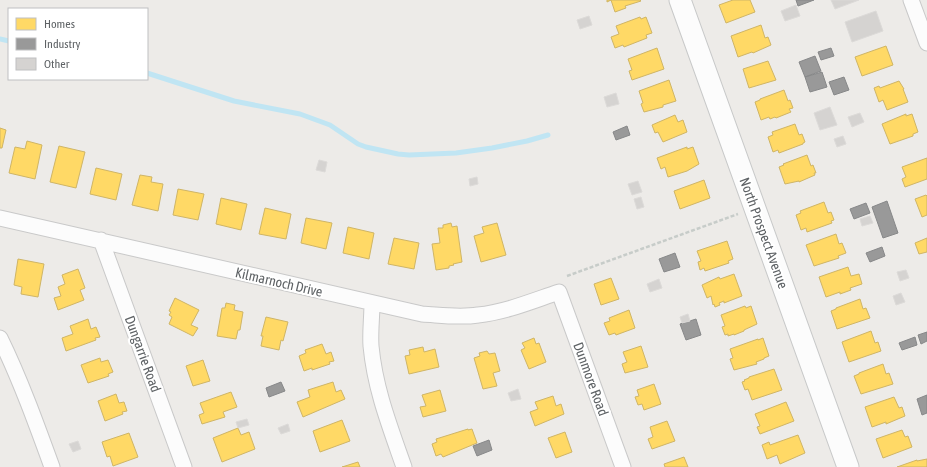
<svg xmlns="http://www.w3.org/2000/svg" width="927" height="467" font-family="'Asap Condensed',sans-serif">
	<style>
		.homes { fill: #ffd966; stroke: #cfb566 }
		.industry { fill: #999; stroke: #878889 }
		.lines { fill: none; stroke-linecap: round; stroke-linejoin: round }
		.stream { stroke: #c0e5f3; stroke-width: 5 }
		.building { fill: #d5d3d1; stroke: #dcdad8 }
		.street-casing { stroke: #c9c9c9; stroke-width: 17 }
		.secondary-casing { stroke: #c8c9c9; stroke-width: 23 }
		.path { stroke: #c7ccc9; stroke-width: 2.5; stroke-dasharray: 4 2; stroke-linecap: butt }
		.street { stroke: #fcfcfc; stroke-width: 15 }
		.secondary { stroke: #fcfcfc; stroke-width: 21 }
		.labels { text-anchor: middle; stroke-width: 4; stroke-linejoin: round; paint-order: stroke }
		.street-label { font-size: 14px; fill: #5e6265; stroke: #fff }
	</style>
	<rect width="100%" height="100%" fill="#edebe8"/>
	<!-- homes -->
	<path class="homes" d="M607,0H640L641,1L625,6L626,8L615,12L611,0L607,2Z
		M733,0H750L755,12L726,23L719,5Z
		M640,17L641,19L646,17L652,33L646,35L647,38L624,47L623,45L615,48L611,37L619,34L616,26Z
		M761,25L765,38L768,37L771,45L753,53L752,52L738,57L731,36Z
		M886,46L893,65L862,76L855,57Z
		M657,48L664,69L632,80L629,71L632,70L628,59Z
		M768,61L776,80L749,88L743,69Z
		M669,80L676,101L663,105V107L644,112L641,104L643,103L639,91Z
		M899,81L904,89H903L908,102L887,110L883,100L879,102L874,88L879,86L880,88Z
		M784,90L788,101L790,100L793,108L789,109L791,112L776,118L775,117L770,119L769,117L761,120L755,102L760,100V99Z
		M906,114V116L912,114L918,132L913,134V136L890,144L882,124Z
		M675,115L678,122L683,120L687,132L663,142L658,132L655,133L652,125Z
		M795,124L799,135L802,134L805,142L803,143V144L779,153L778,150L773,152L768,137L773,135L772,132Z
		M0,128L6,130L2,148H0Z
		M27,141L42,145L35,179L9,173L15,147L25,149Z
		M59,146L85,152L76,188L50,182Z
		M687,147V149L693,147L699,164L687,171L668,177L665,167L661,169L657,158Z
		M807,155L811,166L813,165L816,173H814L815,175L799,182V181L785,184L779,167L784,165L783,164Z
		M927,158V179L905,187L902,179L906,177L902,167Z
		M96,168L122,174L116,200L90,194Z
		M140,175L152,177L151,182L163,184L158,211L132,205Z
		M704,180L710,198L680,209L674,191Z
		M178,189L204,194L198,220L173,215Z
		M926,195L927,196V215L922,217L915,199Z
		M221,198L247,204L241,230L216,224Z
		M824,202L828,213L831,212L834,220L831,221L832,223L807,232L806,228L801,230L796,215L801,213L800,211Z
		M265,208L291,214L286,239L259,234Z
		M306,218L332,223L326,249L301,243Z
		M451,223L452,227L457,226L462,262L453,264L454,265L449,266V268L436,270L432,244L440,243L438,228H443V225Z
		M497,223L506,255L481,262L474,236L484,233L482,227Z
		M348,227L374,233L369,259L343,253Z
		M836,234L839,244L842,243L846,253L838,256L839,258L814,266L806,245Z
		M394,238L419,243L414,269L388,264Z
		M927,238V252L919,254L915,243Z
		M727,241L733,259L728,261L729,263L705,271L704,268L700,270L698,262L701,261L697,251Z
		M18,259L44,264L38,297L21,294L22,287L14,285Z
		M848,267L851,276L859,274L862,284L850,288L851,290L840,294V292L826,297L819,277Z
		M78,269L85,288L80,290L84,300L58,310L54,298L61,296L58,287L65,284L62,275Z
		M734,274L742,296L724,303V301L719,303L720,305L715,307L714,304L713,305L711,296L707,298L702,285L719,277L720,279Z
		M611,278L619,299L601,305L594,284Z
		M175,298L199,310L191,325L198,328L193,336L169,324L172,317L169,315L171,312L169,311Z
		M860,299L863,309L866,308L870,318L837,329L831,311L836,309V308Z
		M226,303L235,305L234,310L243,312L240,330H238L236,339L217,336L222,308H225Z
		M745,306L746,308L751,306L757,324L744,330V331L734,335V334L728,336V334L725,335L722,327L725,326L721,315Z
		M629,310L635,328L616,335L615,333L609,335L604,323L610,321L609,318Z
		M266,317L288,322L283,341L281,340L279,350L261,346L263,336H261Z
		M88,319L91,329L96,327L100,337L95,338L96,340L66,351L62,338L73,334L70,326Z
		M871,331L875,343L878,342L881,351L849,362L842,342Z
		M534,338L536,344L539,343L546,362L529,369L521,350L525,348L522,343Z
		M763,338L769,356L764,358V359L756,362L757,364L734,370L730,359L733,358L730,349L758,339V340Z
		M322,344L326,354L331,352L334,361L329,362L330,364L312,370V368L304,371L299,356L306,353L305,350Z
		M641,346L648,367L625,373L622,364L627,362L623,352Z
		M423,347L424,352L435,349L439,367L409,374L405,356L410,355L409,350Z
		M487,351L489,354L495,353L500,371L493,373L497,386L483,389L474,358L480,356L479,353Z
		M100,358L101,362L108,360L113,372L108,374L109,376L88,383L81,365Z
		M203,360L210,381L193,386L186,366Z
		M883,364L886,374L889,373L893,384L861,394L854,376L859,374V373Z
		M774,369L782,390L752,400L748,389L745,390L742,382L745,381L744,380L749,378V377Z
		M333,382L336,392L341,390L345,399L303,417L297,402L310,397L308,390Z
		M654,384L661,404L644,410L642,404L638,405L635,397L639,396L637,390Z
		M440,390L446,411L423,417L420,407L426,406L422,395Z
		M231,392L237,407L223,412L225,417L202,424L199,415L204,413L200,403Z
		M116,394L119,403L124,402L127,411L122,412L123,414L105,421L98,401Z
		M553,396L556,406L561,404L564,414L535,426L530,412L538,409L535,402Z
		M894,397L899,408L902,407L905,416L886,424V422L872,427L865,407Z
		M786,402L794,421L760,434L757,427L760,426L755,414Z
		M342,420L350,441L320,452L313,431Z
		M667,421L675,441L652,449L648,439L653,437L650,427Z
		M238,428L241,435L249,432L255,449L222,462L213,438Z
		M468,429V430L472,429L477,443L443,457L441,454L436,456L432,444L437,442L436,439Z
		M902,430L905,437L908,436L912,447L883,458L876,439Z
		M565,432L572,452L556,458L548,438Z
		M129,433L138,457L113,466L110,456L107,457L102,442Z
		M798,435L805,453L780,464L777,455L767,459L762,445L769,442L770,445Z
		M684,457L688,467H665L664,464Z
		M927,459V467H897L917,460V461Z
		M358,462L360,467H342Z"/>
	<!-- industry -->
	<path class="industry" d="M796,0H814L798,6Z
		M831,48L834,56L821,60L818,52Z
		M815,56L821,71L805,77L799,62Z
		M822,72L827,87L810,92L805,77Z
		M844,77L849,90L834,95L829,82Z
		M627,126L630,135L616,140L613,132Z
		M887,201L898,233L883,238L872,207Z
		M866,203L870,213L854,219L850,209Z
		M882,247L885,256L870,262L866,253Z
		M675,253L680,267L664,272L659,259Z
		M696,319L701,335L686,340L680,324Z
		M927,332V341L921,344L918,335Z
		M915,337L917,345L902,350L899,343Z
		M281,382L285,391L269,397L266,388Z
		M927,395V413L922,415L917,399Z
		M489,440L492,450L477,456L473,446Z"/>
	<g class="lines">
		<!-- stream -->
		<path class="stream" d="M0,39L9,41
			M147,73L234,101L300,114L330,125L358,144L366,147L398,154L409,155L456,153L492,148L527,141L548,135"/>
	</g>
	<!-- building -->
	<path class="building" d="M831,0H859L835,9Z
		M796,5L800,16L785,21L781,11Z
		M876,11L883,31L852,42L845,22Z
		M589,16L592,25L580,29L577,20Z
		M616,93L619,104L607,107L604,97Z
		M830,107L837,125L820,130L814,113Z
		M860,113L864,122L852,127L848,117Z
		M843,136L846,144L837,147L834,139Z
		M319,160L327,162L325,172L316,170Z
		M477,177L478,184L470,186L469,179Z
		M638,181L642,192L632,195L628,184Z
		M641,197L644,207L637,209L634,199Z
		M870,216L873,223L862,226L860,219Z
		M906,270L909,278L900,281L897,272Z
		M659,279L662,288L650,292L647,284Z
		M901,293L905,302L896,305L893,296Z
		M688,314L690,321L682,323L680,317Z
		M518,389L521,399L511,401L508,393Z
		M247,419L249,425L238,428L236,422Z
		M288,424L290,431L281,434L278,428Z
		M78,441L81,449L73,452L69,444Z"/>
	<g class="lines">
		<defs>
			<path id="street" d="M911,0L927,43
				M0,218L422,314C440,315 459,318 478,315C506,312 532,301 559,292L623,467
				M101,240L184,467
				M372,303C372,317 370,332 371,346C375,389 390,427 404,467
				M0,338C20,379 36,423 52,467"/>
			<path id="secondary" d="M680,0L848,467"/>
		</defs>
		<!-- street casing -->
		<use href="#street" class="street-casing"/>
		<!-- secondary casing -->
		<use href="#secondary" class="secondary-casing"/>
		<!-- path -->
		<path class="path" d="M567,276L738,214"/>
		<!-- street -->
		<use href="#street" class="street"/>
		<!-- secondary -->
		<use href="#secondary" class="secondary"/>
	</g>
	<g class="labels">
		<!-- street labels -->
		<g class="street-label">
			<text transform="translate(764 233) rotate(70)" y="5">North Prospect Avenue</text>
			<text transform="translate(279 282) rotate(13)" y="5">Kilmarnoch Drive</text>
			<text transform="translate(143 354) rotate(70)" y="5">Dungarrie Road</text>
			<text transform="translate(591 379) rotate(70)" y="5">Dunmore Road</text>
		</g>
	</g>
	<!-- legend -->
	<rect x="8" y="8" width="140" height="72" fill="#ffffff" stroke="#bfc0c1"/>
	<rect x="16" y="18" width="20" height="12" fill="#ffd966" stroke="#bfc0c1"/>
	<text x="44" y="28" font-size="12" fill="#5e6265">Homes</text>
	<rect x="16" y="38" width="20" height="12" fill="#999999" stroke="#bfc0c1"/>
	<text x="44" y="48" font-size="12" fill="#5e6265">Industry</text>
	<rect x="16" y="58" width="20" height="12" fill="#d5d3d1" stroke="#bfc0c1"/>
	<text x="44" y="68" font-size="12" fill="#5e6265">Other</text>
</svg>
